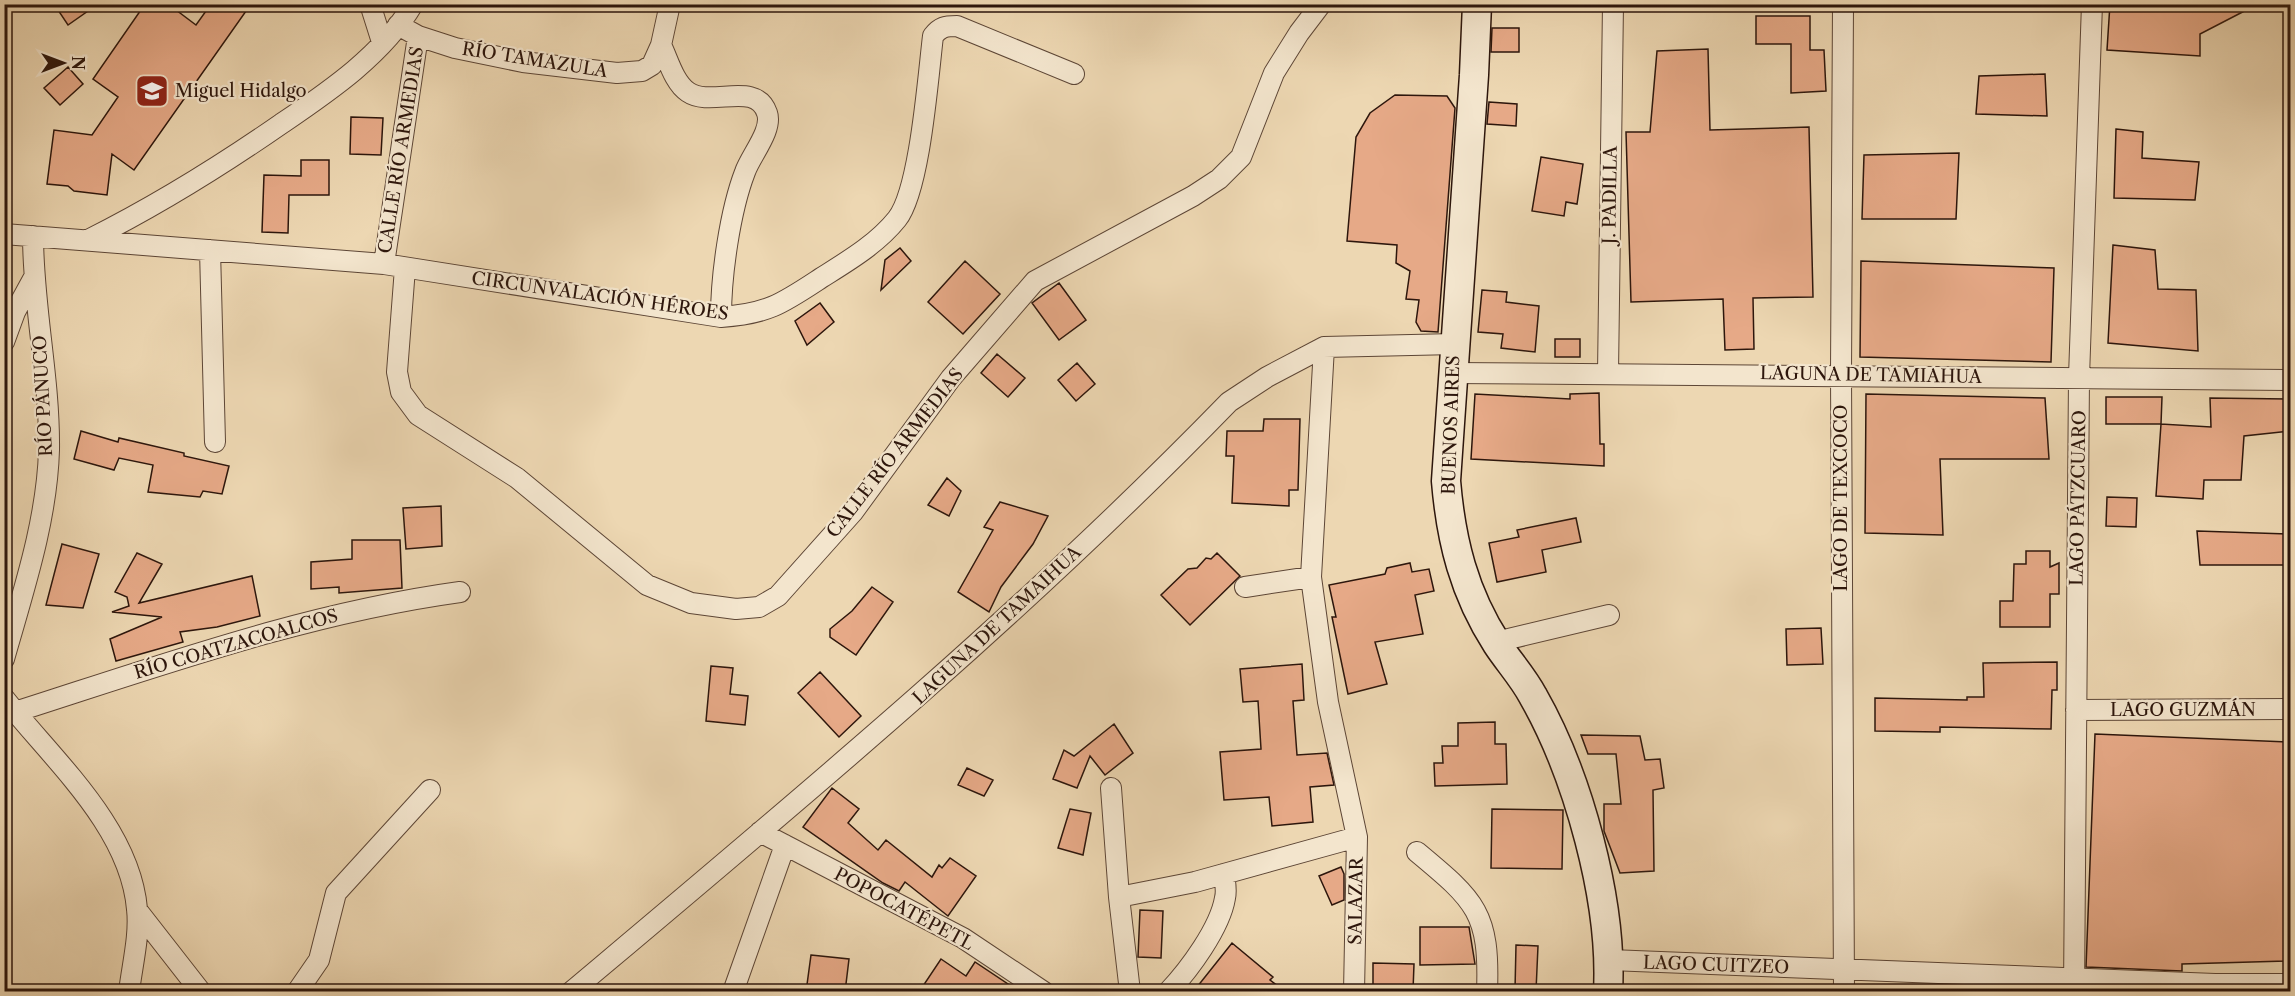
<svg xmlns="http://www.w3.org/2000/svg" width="2295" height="996" font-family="'Libre Caslon Text',serif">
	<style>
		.building { fill: #e6a987; stroke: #2d160c; stroke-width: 1.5 }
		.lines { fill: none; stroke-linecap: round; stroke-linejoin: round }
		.street-casing { stroke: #5d4636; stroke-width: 22 }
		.secondary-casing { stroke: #2d160c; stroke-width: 31 }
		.street { stroke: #f3e5cd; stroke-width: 20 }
		.secondary { stroke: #f3e5cd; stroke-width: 28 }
		.labels { text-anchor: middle; stroke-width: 4.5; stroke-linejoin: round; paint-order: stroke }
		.street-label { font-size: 18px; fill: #2d160c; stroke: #f3e5cd }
		.poi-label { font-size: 18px; fill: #2d160c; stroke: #f3e5cd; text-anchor: start }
	</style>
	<rect width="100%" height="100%" fill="#edd7b2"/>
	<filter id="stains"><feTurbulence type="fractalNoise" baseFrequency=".00333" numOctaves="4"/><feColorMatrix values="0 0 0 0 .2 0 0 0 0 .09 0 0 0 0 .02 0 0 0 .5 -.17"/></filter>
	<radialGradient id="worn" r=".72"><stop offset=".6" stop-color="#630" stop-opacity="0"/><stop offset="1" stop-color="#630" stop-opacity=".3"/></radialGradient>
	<!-- building -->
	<path class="building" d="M54,4H98L68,25Z
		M145,4H168L196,25L211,4H251L134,170L112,154L107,195L74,191L68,186L47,184L54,130L92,135L118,97L93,79Z
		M2110,4H2258L2200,34V56L2107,50Z
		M1756,16H1810V50H1824L1826,91L1791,93V44H1756Z
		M1492,28H1519V52H1491Z
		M1708,49L1710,130L1809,127L1813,297L1753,298L1754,349L1725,350L1723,299L1631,302L1626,132H1650L1657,51Z
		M68,67L83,84L60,105L44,88Z
		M2045,74L2047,116L1976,114L1979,76Z
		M1395,95L1447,96L1455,108L1438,332L1421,331L1416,322L1419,300L1406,299L1410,271L1396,263L1397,245L1347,241L1356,137L1370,113Z
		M1489,102L1517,104L1516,126L1487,124Z
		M351,117L383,118L381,155L350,154Z
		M2116,129L2143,132L2142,158L2199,162L2195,200L2114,198Z
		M1959,153L1956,219H1862L1864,155Z
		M1541,157L1583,164L1577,204L1566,202L1564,216L1532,211Z
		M301,160H329V195H289L288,233L262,232L264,175L301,176Z
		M2113,245L2155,250L2158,289L2196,290L2198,351L2108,343Z
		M900,248L911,261L881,290L885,260Z
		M965,261L1000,294L963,334L928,302Z
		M1861,261L2054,268L2051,362L1860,357Z
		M1059,283L1086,320L1059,340L1032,303Z
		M1482,290L1507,292L1506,302L1539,306L1535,352L1501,348L1503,334L1478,332Z
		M820,303L834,322L807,345L795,321Z
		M1555,339H1580V357H1555Z
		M997,354L1025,378L1008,397L981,373Z
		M1077,363L1095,384L1076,401L1058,380Z
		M1599,393L1600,444H1604V466L1471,459L1475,394L1570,399V394Z
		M1866,394L2045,398L2049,459H1940L1943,535L1865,533Z
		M2106,397H2162L2161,424H2106Z
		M2210,398L2290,399V431L2244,436L2241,480H2204L2203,499L2156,496L2161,424L2211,427Z
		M1264,419H1300L1298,490H1289V506L1232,503L1234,456H1226L1227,431H1263Z
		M81,431L118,442L119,438L184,453V456L229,466L222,494L203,491L200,497L148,492L153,465L119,458L114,470L74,459Z
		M947,478L961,491L949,516L928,505Z
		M2107,497L2137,498L2136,527L2106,526Z
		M1000,502L1048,516L1033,544L1001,587L989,612L958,592L993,530L984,527Z
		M441,506L442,546L406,549L403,508Z
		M1576,518L1581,542L1542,550L1546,572L1497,582L1489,543L1519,537L1517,530Z
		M2197,531L2290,534V565H2200Z
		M352,540H400L402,588L339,593V587L311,589V562L352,559Z
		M62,544L99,554L83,608L46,605Z
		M2026,551H2050V567L2059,563V594H2050V627H2000V601H2013L2014,564H2026Z
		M137,553L162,564L139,603L252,576L260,616L217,627L180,632L183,642L116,661L110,639L162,617L112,612L129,606L127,597L115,592Z
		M1217,553L1240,576L1190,625L1161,595L1188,569L1197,568L1206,558L1211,559Z
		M1410,563L1412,572L1429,569L1434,591L1415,595L1423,634L1375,642L1387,684L1348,694L1332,617H1336L1329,585L1385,574L1387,568Z
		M872,587L893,602L856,655L830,637V629L852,611Z
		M1821,628L1823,664L1787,665L1786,629Z
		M2057,662V690H2052L2051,729L1940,727V732L1875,731V698L1967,700V697H1984L1983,663Z
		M1302,664L1304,700L1293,701L1297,755L1327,753L1334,785L1310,787L1313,822L1272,826L1269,797L1224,800L1220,752L1261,749L1258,701L1243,702L1240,669Z
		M711,666L733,668L730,694L748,696L745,725L706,721Z
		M820,672L861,716L839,737L798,693Z
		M1495,722V744H1506L1507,784L1435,786L1434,763H1443L1442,746H1458V723Z
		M1114,724L1133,753L1105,775L1090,756L1077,788L1053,779L1064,750L1074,756Z
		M2095,734L2290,742L2285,904L2286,961L2182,964V971L2086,967Z
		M1581,735L1640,736L1645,760L1660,759L1664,788L1653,790L1654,871L1620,873L1604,831V804H1621L1616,754H1588Z
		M967,768L993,780L984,796L958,785Z
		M832,788L859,809L848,823L878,850L886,840L932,877L939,865L942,868L950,858L976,876L948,916L905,882L899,891L883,883L803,827Z
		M1070,809L1091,813L1083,855L1058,848Z
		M1492,809L1563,810L1562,869L1491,868Z
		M1341,867L1344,874V900L1332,905L1319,876Z
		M1140,910L1163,911L1161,958L1138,957Z
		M1420,927H1469L1475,964L1420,965Z
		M1232,943L1273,977L1270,980L1286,992H1193Z
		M1516,945L1538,946L1536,991L1515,990Z
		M811,955L849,959L845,992H806Z
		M941,959L966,976L975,962L1020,992H919Z
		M1373,963L1414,964L1413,991L1373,990Z"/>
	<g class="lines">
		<defs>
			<path id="street" d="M370,4L382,42
				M1843,4L1841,374L1844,992
				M398,25L418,36L455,48L523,62L617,73L642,71L652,65L661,45L670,4
				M661,45C668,59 674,83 688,92C711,108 756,80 767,113C773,130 751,155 745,172C730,211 721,275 721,317
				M4,234L384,264L721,317C768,314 783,303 821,278C848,261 877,244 897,219C920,190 928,77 933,36C940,27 945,26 957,26L1074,74
				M88,240C156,206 219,167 281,124C328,92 383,55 413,4
				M210,250L215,442
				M384,264L418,36
				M405,268L397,372L401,392L418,415L517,478L647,585L691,603L736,609L759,607L778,596L853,512L951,378L1035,281L1193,196L1219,179L1241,157L1274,73L1299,33L1321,4
				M4,342L15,312L33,279
				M1324,347L1311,577L1328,702L1357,837L1354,992
				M1452,373L2290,380
				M1608,373L1613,4
				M1245,587L1311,577
				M1496,642L1609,615
				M4,659C23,592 47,521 49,450C50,378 33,307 33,236
				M4,698C53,760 130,827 137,909C140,935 132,966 129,992
				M2076,710L2290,709
				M15,712C162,665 307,613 460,592
				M1111,788L1119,897L1130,992
				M760,832L963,938L1044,992
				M1417,852C1476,901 1490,913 1487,992
				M1119,897L1195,882L1357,837
				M137,910L201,992
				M1610,960L2215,984H2290
				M297,992L319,960L336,893L430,790
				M571,992C797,802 1023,614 1229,402L1267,377L1324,347L1455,344
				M733,992L785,845
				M1168,992C1189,970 1220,928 1225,898C1227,890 1225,882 1224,874
				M2074,992L2079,377L2092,4"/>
			<path id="secondary" d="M1477,4L1474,75L1446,481C1451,541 1464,593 1497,644C1508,661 1523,677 1533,696C1578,775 1613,901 1608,992"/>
		</defs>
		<!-- street casing -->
		<use href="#street" class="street-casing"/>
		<!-- secondary casing -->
		<use href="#secondary" class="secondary-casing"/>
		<!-- street -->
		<use href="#street" class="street"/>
		<!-- secondary -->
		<use href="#secondary" class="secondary"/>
	</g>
	<!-- icons -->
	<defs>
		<symbol id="school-square" viewBox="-11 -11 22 22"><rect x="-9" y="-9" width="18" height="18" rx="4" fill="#8f2418" stroke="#f3e5cd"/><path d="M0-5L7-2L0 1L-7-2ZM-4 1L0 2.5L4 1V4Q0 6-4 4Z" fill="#fff"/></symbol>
	</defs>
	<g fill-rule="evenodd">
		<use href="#school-square" x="133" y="72" width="38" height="38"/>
	</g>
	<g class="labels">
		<!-- street labels -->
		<g class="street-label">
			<text transform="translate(535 60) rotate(9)" y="6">RÍO TAMAZULA</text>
			<text transform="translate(401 150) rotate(-81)" y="6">CALLE RÍO ARMEDIAS</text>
			<text transform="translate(1610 195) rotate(-89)" y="6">J. PADILLA</text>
			<text transform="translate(600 296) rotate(8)" y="6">CIRCUNVALACIÓN HÉROES</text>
			<text transform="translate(1871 375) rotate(1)" y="6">LAGUNA DE TAMIAHUA</text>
			<text transform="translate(43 396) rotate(-93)" y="6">RÍO PÁNUCO</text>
			<text transform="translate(1451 425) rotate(-88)" y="6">BUENOS AIRES</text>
			<text transform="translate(895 453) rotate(-52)" y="6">CALLE RÍO ARMEDIAS</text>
			<text transform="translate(1841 498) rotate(-90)" y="6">LAGO DE TEXCOCO</text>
			<text transform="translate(2078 498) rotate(-89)" y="6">LAGO PÁTZCUARO</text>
			<text transform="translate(997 625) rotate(-43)" y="6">LAGUNA DE TAMAIHUA</text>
			<text transform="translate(236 644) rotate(-16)" y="6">RÍO COATZACOALCOS</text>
			<text x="2183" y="716">LAGO GUZMÁN</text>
			<text transform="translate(1356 901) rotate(-89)" y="6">SALAZAR</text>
			<text transform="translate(904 909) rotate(28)" y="6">POPOCATÉPETL</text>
			<text transform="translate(1716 965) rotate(2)" y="6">LAGO CUITZEO</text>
		</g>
		<!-- poi labels -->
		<g class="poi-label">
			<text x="175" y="97">Miguel Hidalgo</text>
		</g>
	</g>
	<!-- margin -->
	<rect width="2295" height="996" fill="none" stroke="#edd7b2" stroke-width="24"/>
	<rect x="6" y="6" width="2283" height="984" fill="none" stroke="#2d160c" stroke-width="3"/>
	<rect x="12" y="12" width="2271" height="972" fill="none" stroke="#2d160c" stroke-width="1.5"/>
	<!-- north arrow -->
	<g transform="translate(63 63) rotate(90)" stroke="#f3e5cd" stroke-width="4.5" paint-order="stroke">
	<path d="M0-4.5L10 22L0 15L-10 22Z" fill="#2d160c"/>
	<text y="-9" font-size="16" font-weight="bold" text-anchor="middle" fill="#2d160c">N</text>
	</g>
	<rect width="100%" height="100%" filter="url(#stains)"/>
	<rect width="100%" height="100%" fill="url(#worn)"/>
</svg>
